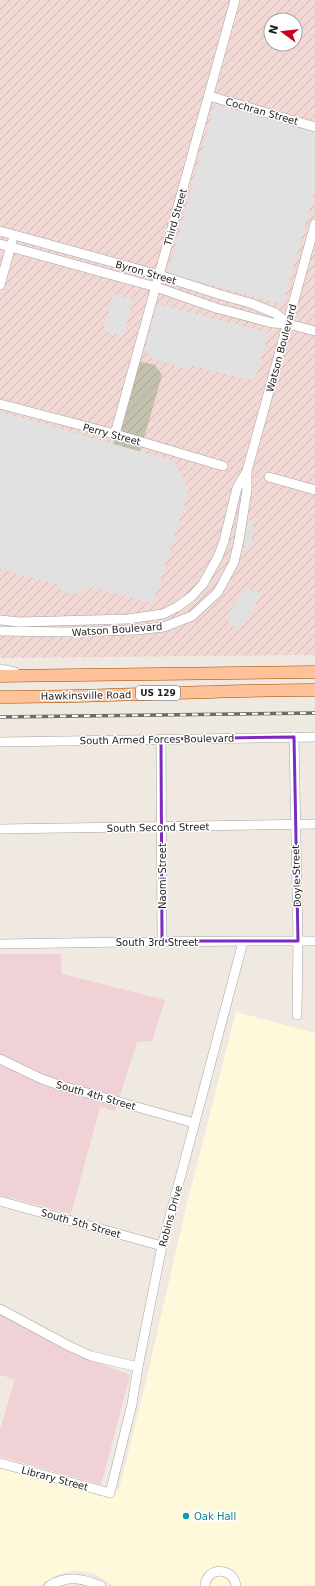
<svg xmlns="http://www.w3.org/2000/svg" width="315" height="1586" font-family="'DejaVu Sans',sans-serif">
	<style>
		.commercial { fill: #f0d1d5 }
		.education { fill: #fff9db }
		.military { fill: url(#military-furrows); fill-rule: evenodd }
		.construction { fill: url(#construction-furrows) }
		.parking { fill: #e1e1e1 }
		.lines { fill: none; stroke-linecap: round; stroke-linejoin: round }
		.minor-casing { stroke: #a4a4a4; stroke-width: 10 }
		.major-casing { stroke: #964c00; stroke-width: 13 }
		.minor { stroke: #fff; stroke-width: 9 }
		.major { stroke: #ffc298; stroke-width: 12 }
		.rail-casing { stroke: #6b6b6b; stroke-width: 3.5 }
		.rail { stroke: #fff; stroke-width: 2; stroke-dasharray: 6; stroke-linecap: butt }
		.marked { fill: none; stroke: #7b2cbf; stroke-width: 3; stroke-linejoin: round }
		.culture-dot { fill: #0f9aa8; stroke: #fff; stroke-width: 1.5 }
		.labels { text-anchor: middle; stroke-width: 3; stroke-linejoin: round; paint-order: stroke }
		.shield { fill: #fff; stroke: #616161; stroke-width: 1 }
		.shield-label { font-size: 9px; font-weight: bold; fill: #1d1d1d }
		.street-label { font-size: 10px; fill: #1d1d1d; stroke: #fff }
		.culture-label { font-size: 10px; fill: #0d838f; stroke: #fff; text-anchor: start }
	</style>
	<defs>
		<pattern id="military-furrows" width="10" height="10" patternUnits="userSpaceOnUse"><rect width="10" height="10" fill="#f1d8d5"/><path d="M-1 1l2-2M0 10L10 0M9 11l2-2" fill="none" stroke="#ceb9b6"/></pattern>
		<pattern id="construction-furrows" width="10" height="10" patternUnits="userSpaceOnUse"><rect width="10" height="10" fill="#c3c0ae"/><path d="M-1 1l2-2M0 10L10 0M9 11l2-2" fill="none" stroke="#a7a595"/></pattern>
	</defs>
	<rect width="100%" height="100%" fill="#efe9e2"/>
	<!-- commercial -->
	<path class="commercial" d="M0,954H61L62,974L165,1000L152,1041L137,1042L115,1111L100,1107L71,1214L0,1195Z
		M0,1314L68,1351L130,1375L101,1485L0,1457V1430L15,1379L0,1375Z"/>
	<!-- education -->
	<path class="education" d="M236,1012L315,1033V1586H114L93,1573L76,1570L54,1576L39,1586H0V1457L119,1490L147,1377L187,1203Z"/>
	<!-- military -->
	<path class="military" d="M0,0H315V655L0,658ZM271,20H295V44H271Z"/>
	<!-- construction -->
	<path class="construction" d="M137,361L155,365L162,375L148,424L139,453L96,503Z"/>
	<!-- parking -->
	<path class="parking" d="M215,104L315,133V190L283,304L168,273Z
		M113,294L133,300L123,336L103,331Z
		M158,304L269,333L256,375L253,379L248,380L189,364V370L151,358L149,353L144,352Z
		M0,412L174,461L189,491L153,603L88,586L78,593H65L59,589L56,584L0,569Z
		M254,519L252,538L253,545L244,549L248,520Z
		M246,587L262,594L239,631L224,618L242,596Z"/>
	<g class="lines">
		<defs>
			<path id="minor" d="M209,96L315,127
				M0,231L159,275L218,294L250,303L275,313L288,324
				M0,244L156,287L216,308L272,323L288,324L315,331
				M0,285L12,242
				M0,404L115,434L223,466
				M115,434L235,0
				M269,477L315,490
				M0,620L20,622L128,619L163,614L177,607L191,597L203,584L218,557L224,541L237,488L247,471L315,224
				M0,631L68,632L136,630L164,627L192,616L218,592L234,562L239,540L247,490V471
				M0,669L15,672
				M294,737L298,941L297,1015
				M161,739L162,941
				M0,742L315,737
				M0,829L315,824
				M0,944C105,942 210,941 315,941
				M0,1059L42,1079L59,1085L194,1123
				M0,1201L162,1246
				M0,1309L69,1346L91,1356L138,1367
				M0,1463L110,1493L132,1404L138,1367L162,1246L243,942
				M49,1586C67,1575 82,1578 101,1586
				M205,1586C206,1566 234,1567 236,1586"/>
			<path id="major" d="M0,676L315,672
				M0,697C105,697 210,690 315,690"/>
		</defs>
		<!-- minor casing -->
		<use href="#minor" class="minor-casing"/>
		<!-- major casing -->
		<use href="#major" class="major-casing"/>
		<!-- minor -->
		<use href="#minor" class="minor"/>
		<!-- major -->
		<use href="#major" class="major"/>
		<defs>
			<path id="rail" d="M0,717L315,713"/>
		</defs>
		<!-- rail casing -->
		<use href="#rail" class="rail-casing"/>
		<!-- rail -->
		<use href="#rail" class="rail"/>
	</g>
	<!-- marked area -->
	<path class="marked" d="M294,737L298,941H162L161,739Z"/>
	<!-- markers -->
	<circle class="culture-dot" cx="186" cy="1516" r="4"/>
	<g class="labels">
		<!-- shield labels -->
		<rect class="shield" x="136" y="686" width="44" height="14" rx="3"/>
		<g class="shield-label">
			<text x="158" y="696">US 129</text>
		</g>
		<!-- street labels -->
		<g class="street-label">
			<text transform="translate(262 111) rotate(16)" y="4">Cochran Street</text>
			<text transform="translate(175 217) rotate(-74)" y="4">Third Street</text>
			<text transform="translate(146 272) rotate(16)" y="4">Byron Street</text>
			<text transform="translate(281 348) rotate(-75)" y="4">Watson Boulevard</text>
			<text transform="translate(112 434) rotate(15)" y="4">Perry Street</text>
			<text transform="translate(117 629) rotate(-4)" y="4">Watson Boulevard</text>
			<text transform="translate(86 695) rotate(-1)" y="4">Hawkinsville Road</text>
			<text transform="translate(157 739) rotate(-1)" y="4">South Armed Forces Boulevard</text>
			<text transform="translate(158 827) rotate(-1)" y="4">South Second Street</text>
			<text transform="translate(162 876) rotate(-90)" y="4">Naomi Street</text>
			<text transform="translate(296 876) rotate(-92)" y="4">Doyle Street</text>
			<text x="157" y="946">South 3rd Street</text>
			<text transform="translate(96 1095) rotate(16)" y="4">South 4th Street</text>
			<text transform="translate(170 1216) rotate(-75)" y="4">Robins Drive</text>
			<text transform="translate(81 1223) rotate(16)" y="4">South 5th Street</text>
			<text transform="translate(55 1478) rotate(15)" y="4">Library Street</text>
		</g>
		<!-- culture labels -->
		<g class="culture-label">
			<text x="194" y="1520">Oak Hall</text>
		</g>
	</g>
	<!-- north arrow -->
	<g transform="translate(283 32) rotate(285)"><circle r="19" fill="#ffffff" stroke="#a5a5a5"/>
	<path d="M0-3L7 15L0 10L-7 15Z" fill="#ca0020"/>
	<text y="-6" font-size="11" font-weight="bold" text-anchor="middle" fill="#1d1d1d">N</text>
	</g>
</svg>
